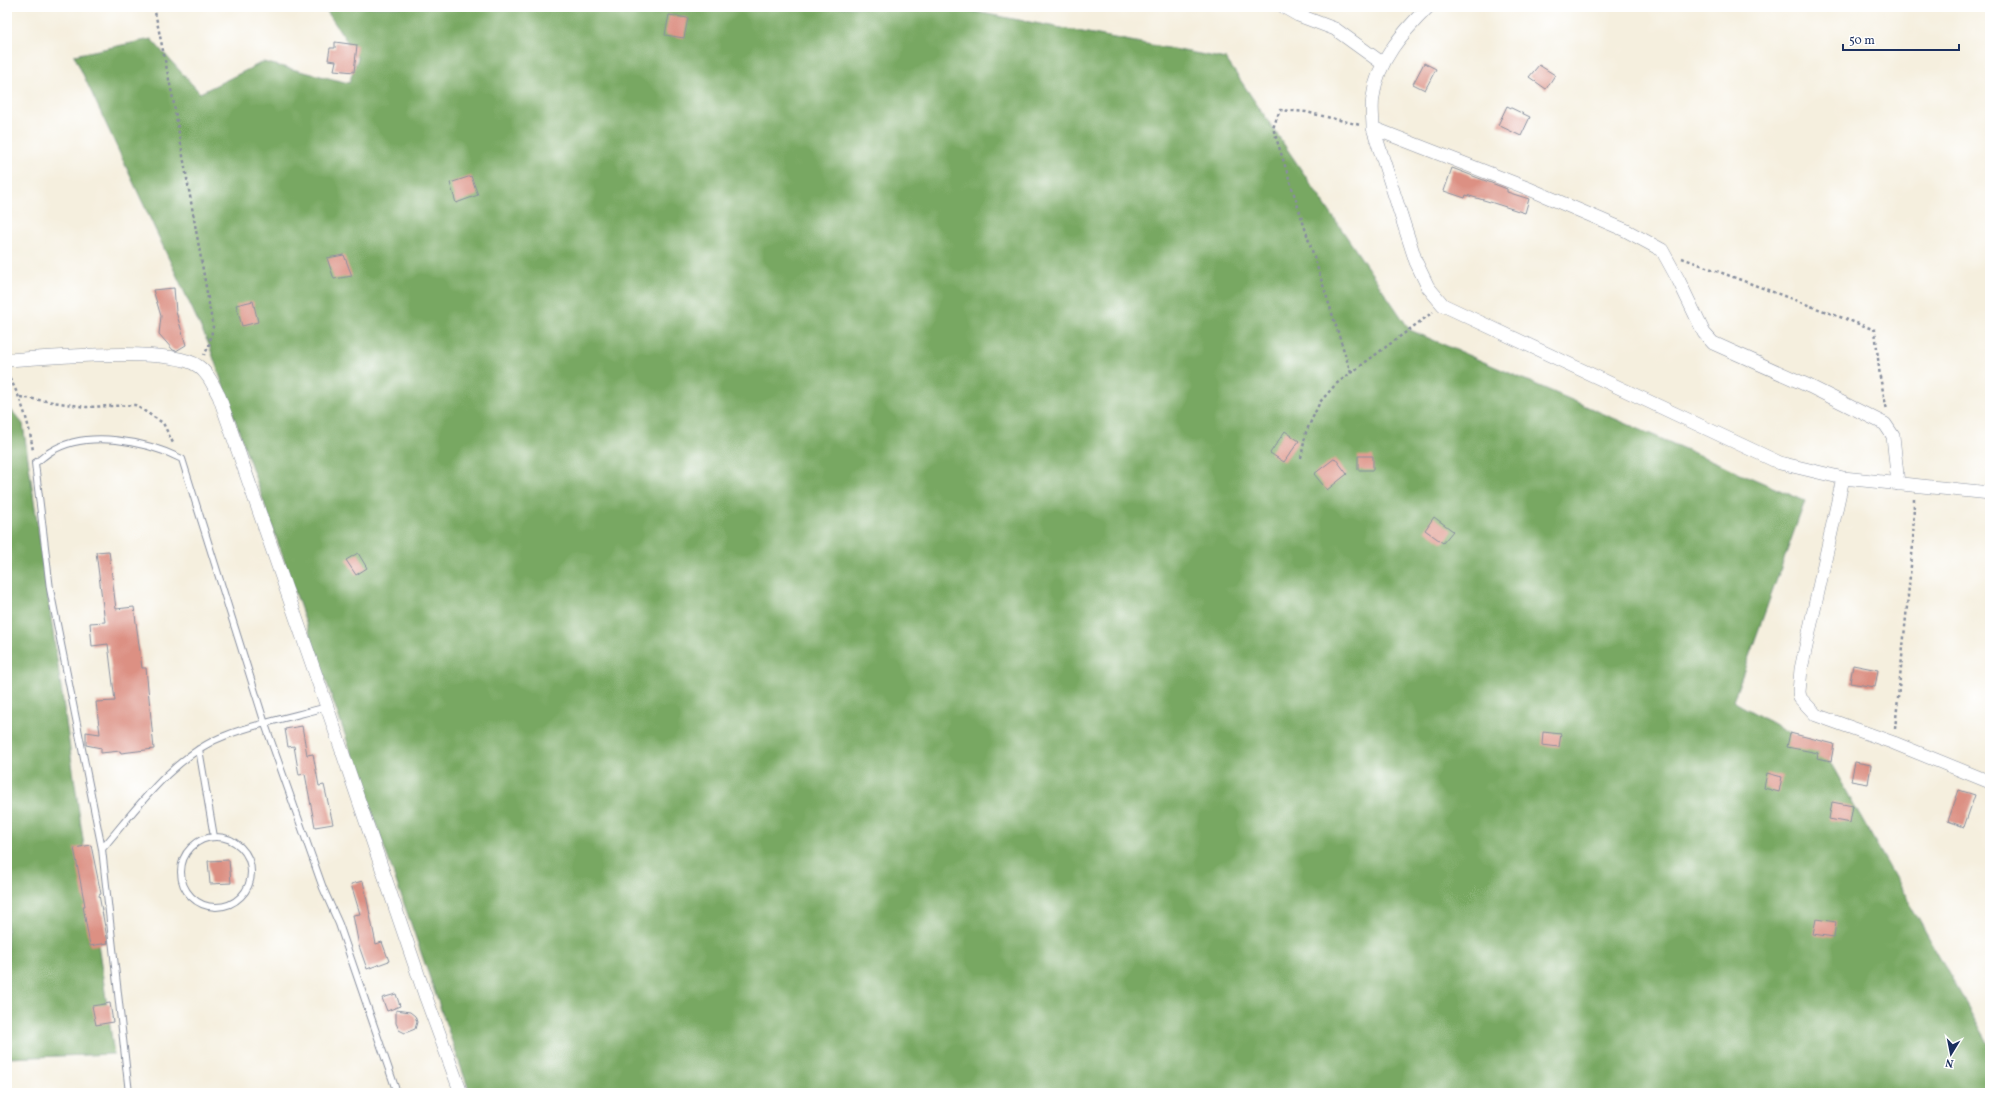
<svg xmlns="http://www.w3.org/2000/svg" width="1997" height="1100" font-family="Vollkorn,serif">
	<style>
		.forest { fill: #78a862; stroke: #4a6c60 }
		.building { fill: #dc9083 }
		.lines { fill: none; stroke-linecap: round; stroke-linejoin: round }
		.service-casing { stroke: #888f9e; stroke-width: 8 }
		.minor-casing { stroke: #888f9e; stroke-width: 14 }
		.path { stroke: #888f9e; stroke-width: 2.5; stroke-dasharray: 3 3; stroke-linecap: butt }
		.service { stroke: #fff; stroke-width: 6 }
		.minor { stroke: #fff; stroke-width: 13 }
	</style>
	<rect width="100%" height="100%" fill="#fff"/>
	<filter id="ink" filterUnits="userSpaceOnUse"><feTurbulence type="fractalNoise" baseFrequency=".025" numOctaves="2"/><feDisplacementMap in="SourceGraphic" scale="8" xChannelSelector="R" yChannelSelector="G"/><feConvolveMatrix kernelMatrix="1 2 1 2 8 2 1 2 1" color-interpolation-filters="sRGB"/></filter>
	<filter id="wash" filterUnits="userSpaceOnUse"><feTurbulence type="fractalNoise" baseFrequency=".012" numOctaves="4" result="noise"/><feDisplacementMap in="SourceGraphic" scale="16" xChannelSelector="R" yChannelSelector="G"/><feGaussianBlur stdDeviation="0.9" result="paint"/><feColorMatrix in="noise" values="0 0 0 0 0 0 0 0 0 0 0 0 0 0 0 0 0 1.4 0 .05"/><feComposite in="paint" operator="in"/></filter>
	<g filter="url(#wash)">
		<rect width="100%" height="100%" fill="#f5efde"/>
		<!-- forest -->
		<path class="forest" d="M324,7H950L1226,59L1410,330L1805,501L1733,701L1825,753L1990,1046V1093H470L209,345L74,55L151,39L200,93L263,62L349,83L358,58Z
			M7,405L23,424L114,1054L7,1058Z"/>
		<g id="blocks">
			<!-- building -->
			<path class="building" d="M669,15L688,18L684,38L665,35Z
				M335,42L357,45L354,72L334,70L336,61L328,60L330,48H335Z
				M1424,63L1436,69L1425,90L1413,84Z
				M1539,65L1555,75L1546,89L1529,77Z
				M1507,106L1530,117L1521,136L1498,125Z
				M1452,168L1507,189V192L1529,199L1525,213L1487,201L1466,195L1465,198L1444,191Z
				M471,176L478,195L456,203L450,183Z
				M344,255L352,276L334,279L327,258Z
				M174,288L176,312L186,345L176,351L173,350L159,334L161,316L153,290Z
				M253,301L258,322L242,326L236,305Z
				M1285,431L1299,441L1284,462L1270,453Z
				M1358,456H1373V470H1358Z
				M1335,458L1347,474L1327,490L1314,474Z
				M1434,517L1453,531L1443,543L1425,530Z
				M109,551L116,609L134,607L142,668H146L154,749L121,753L120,751L101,753V748L86,745V732L100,734L96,702L115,701L108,644L92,646L90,623L105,622L96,552Z
				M358,553L367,568L356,575L346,560Z
				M1853,665L1878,670L1875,687L1850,683Z
				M302,726L307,755L313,754L319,786L324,785L333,824L315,827L305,774L299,775L294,746L288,747L285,729Z
				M1543,732L1561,734L1559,747L1542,745Z
				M1790,733L1834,744L1831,761L1817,758L1818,753L1787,747Z
				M1855,762L1871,765L1868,784L1851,781Z
				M1767,773L1782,777L1779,792L1764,788Z
				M1959,790L1975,795L1964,827L1948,821Z
				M1832,802L1853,806L1850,823L1829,819Z
				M91,845L101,894L99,895L108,943L90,946L83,906H85L74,848Z
				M229,860L231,883L210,884L208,861Z
				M363,881L376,944L382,942L389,961L367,969L359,946L353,915L360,914L351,884Z
				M1816,919L1836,922L1834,937L1813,934Z
				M396,994L400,1006L387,1011L382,998Z
				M110,1003L113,1022L96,1025L92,1006Z
				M396,1010L410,1012L415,1016L417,1022L415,1029L405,1033L399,1030L396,1023Z"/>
		</g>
	</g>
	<g filter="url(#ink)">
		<use href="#blocks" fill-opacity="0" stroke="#888f9e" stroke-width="1"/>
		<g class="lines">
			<defs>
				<path id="service" d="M199,749L214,837
					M181 872a35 35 0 1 1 70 0a35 35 0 1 1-70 0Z
					M102,849C136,809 176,753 227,735C259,723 294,716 327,707
					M129,1093L102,849L50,589L35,463C40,460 45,455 50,452C87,429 146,441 182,459L265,724L323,888L339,924L397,1093"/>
				<path id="minor" d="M1284,7L1298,15L1335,29L1382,63
					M1373,128C1373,118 1371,107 1373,97C1377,61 1403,32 1428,7
					M7,360C47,358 169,346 198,366C208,373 213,385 219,396L327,707L425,995L461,1093
					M1843,478L1780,463L1443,305L1428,287L1416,262L1373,128L1527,188L1625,230L1662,250L1679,281L1704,333L1713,343L1809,386L1885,424L1893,436L1898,484
					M1990,493L1843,478L1801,669L1799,692L1800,698L1816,715L1894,743L1990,782"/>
			</defs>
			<!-- service casing -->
			<use href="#service" class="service-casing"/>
			<!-- minor casing -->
			<use href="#minor" class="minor-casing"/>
			<!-- path -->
			<path class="path" d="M154,7L173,99L213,327L209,346L204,355
				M1682,258L1875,330L1880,377L1887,410
				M7,373C21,398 29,422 33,451
				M1351,373L1273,128L1280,110L1306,112L1360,125
				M20,397L86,407L135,405L163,423L173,443
				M1301,458L1306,432L1320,402L1336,384L1433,312
				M1895,729L1913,545L1914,499"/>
			<!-- service -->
			<use href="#service" class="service"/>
			<!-- minor -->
			<use href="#minor" class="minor"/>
		</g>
	</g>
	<!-- margin -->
	<rect width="1997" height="1100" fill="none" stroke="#fff" stroke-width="24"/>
	<!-- north arrow -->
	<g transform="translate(1951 1054) rotate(190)" stroke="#ffffff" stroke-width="3" paint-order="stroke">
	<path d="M0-3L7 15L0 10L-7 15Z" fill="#1b2f5e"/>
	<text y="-6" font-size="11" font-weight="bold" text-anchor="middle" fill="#1b2f5e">N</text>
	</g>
	<!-- scale -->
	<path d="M1843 44v6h116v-6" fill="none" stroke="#1b2f5e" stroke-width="2"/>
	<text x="1849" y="44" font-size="12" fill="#1b2f5e" stroke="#ffffff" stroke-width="3" paint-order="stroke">50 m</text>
</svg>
